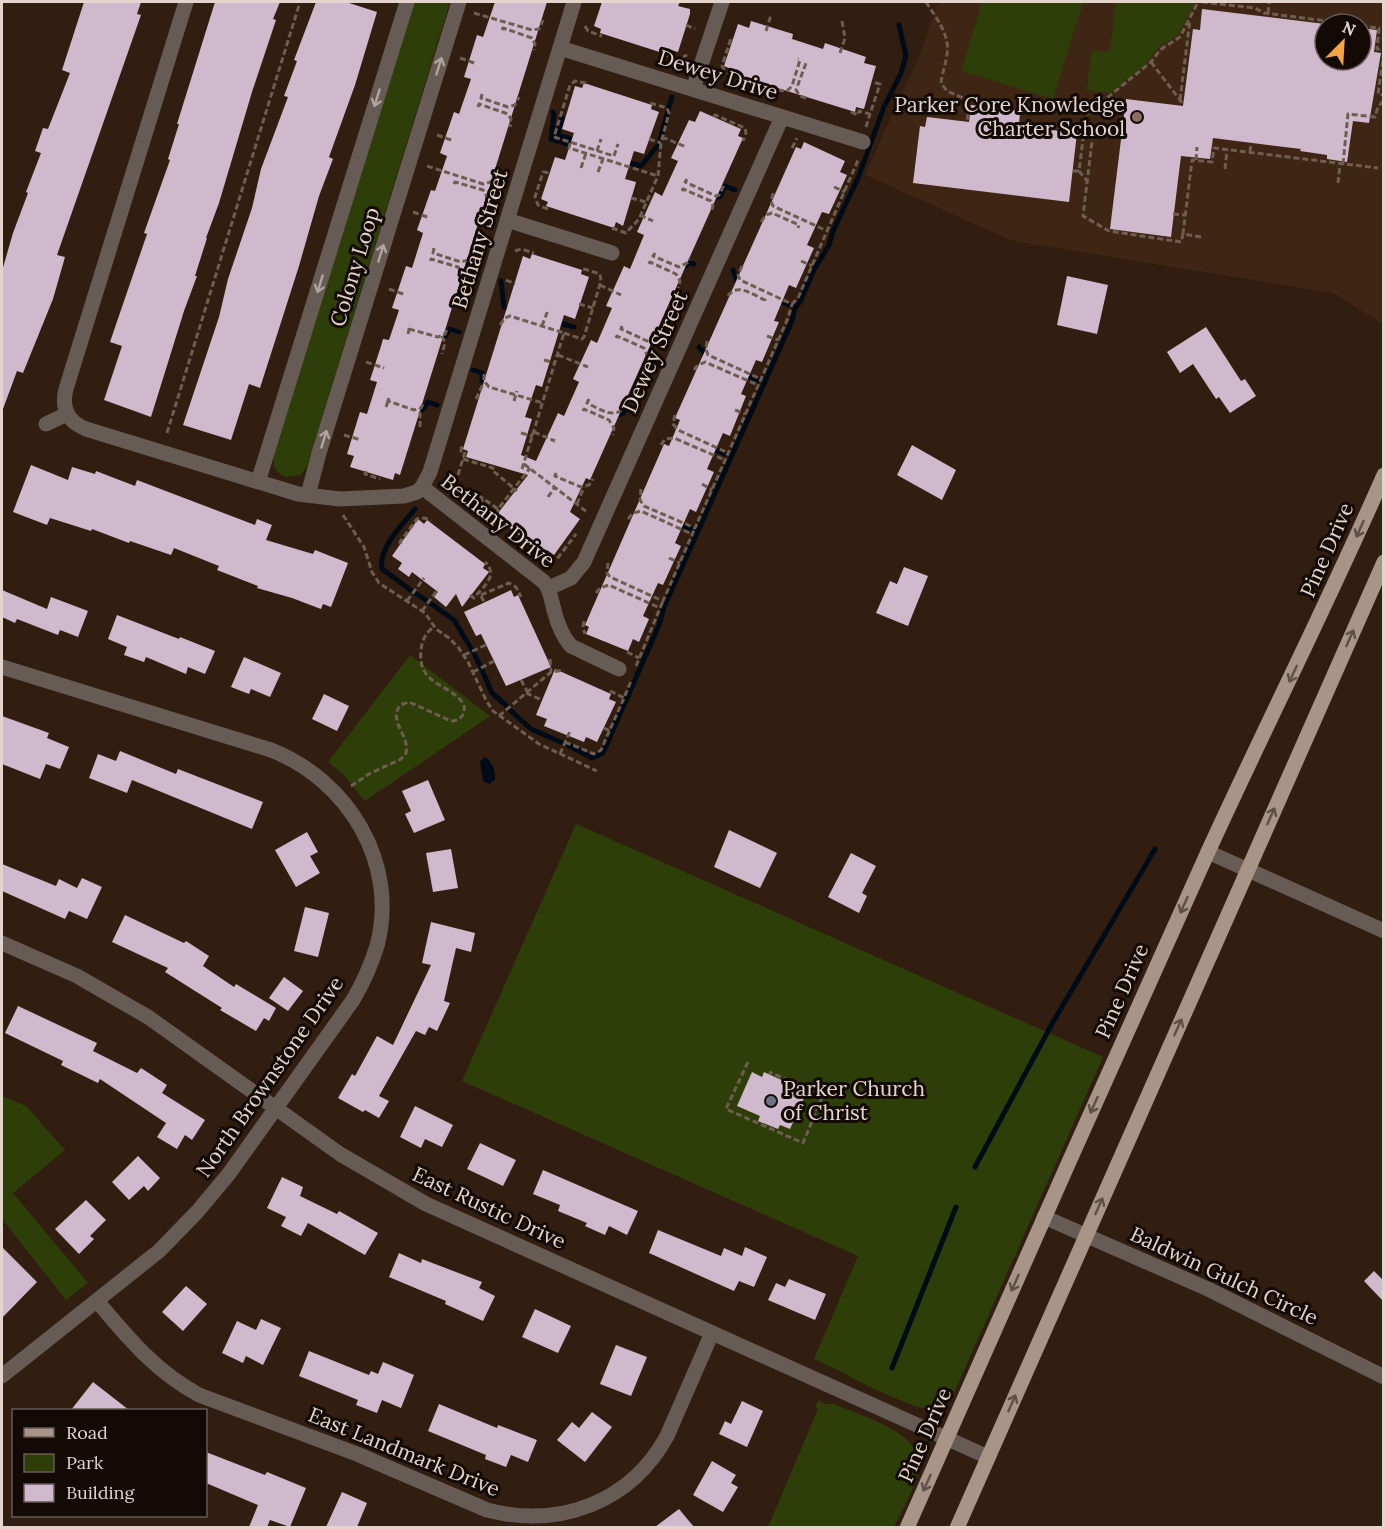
<svg xmlns="http://www.w3.org/2000/svg" width="1385" height="1529" font-family="Lora,serif">
	<style>
		.built { fill: #3f2614; fill-rule: evenodd }
		.green { fill: #2e3e08 }
		.water { fill: #000b18 }
		.lines { fill: none; stroke-linecap: round; stroke-linejoin: round }
		.stream { stroke: #000b18; stroke-width: 5 }
		.building { fill: #d0b9cd }
		.path { stroke: #6e5d51; stroke-width: 3; stroke-dasharray: 6 3; stroke-linecap: butt }
		.street { stroke: #665c55; stroke-width: 15 }
		.primary { stroke: #a99587; stroke-width: 15 }
		.oneway { stroke: #b1a59d }
		.oneway2 { stroke: #5e5046 }
		.education-dot { fill: #8d6e63; stroke: #130a05; stroke-width: 2 }
		.worship-dot { fill: #6b7280; stroke: #130a05; stroke-width: 2 }
		.labels { text-anchor: middle; stroke-width: 6; stroke-linejoin: round; paint-order: stroke }
		.street-label { font-size: 21px; fill: #e3d5cd; stroke: #130a05 }
		.poi-label { font-size: 21px; fill: #e3d5cd; stroke: #130a05; text-anchor: end }
	</style>
	<rect width="100%" height="100%" fill="#311e11"/>
	<!-- built -->
	<path class="built" d="M938,2H1383V324L1333,293L1013,241L865,175L920,54ZM1325,24H1361V60H1325Z"/>
	<!-- green -->
	<path class="green" d="M414,2H450L307,466L300,475L286,477C276,473 272,466 274,455Z
		M982,2H1083L1053,99L961,71Z
		M1116,2H1196L1178,35L1158,48L1144,66L1110,93L1087,90L1091,52L1094,50L1107,52L1110,49Z
		M410,655L490,716L365,801L343,774L328,762Z
		M576,824L1103,1057L954,1393C946,1402 938,1408 925,1408C913,1408 864,1384 850,1377L844,1373L814,1359L858,1256L462,1081Z
		M2,1096L26,1106L65,1150L13,1193L88,1283L66,1300L2,1219Z
		M818,1400L825,1404H834C861,1416 927,1433 919,1471C914,1490 902,1510 894,1527H768L818,1409L815,1408Z"/>
	<!-- water -->
	<path class="water" d="M485,757C493,762 495,771 495,780L489,784L483,781L480,761Z"/>
	<g class="lines">
		<!-- stream -->
		<path class="stream" d="M669,107L672,97
			M553,112L554,115L551,139L568,144
			M562,118L558,135L577,141
			M660,140L668,111
			M624,161L641,166L659,144
			M486,186L495,181L506,182
			M712,197H720L725,186L735,190
			M459,263H467L473,252L483,255
			M679,270L690,263L694,264
			M733,270L737,281L741,284
			M501,281L504,307L512,311
			M777,300L789,305
			M555,322L574,327
			M445,336L450,329L459,332
			M644,342L653,343L659,334L669,338
			M699,347L708,357
			M473,370L482,373V381
			M743,374L758,380
			M422,410L428,402L437,405
			M614,417L623,413L627,408L636,412
			M711,448L725,454
			M676,522L693,530
			M412,591L382,569C378,548 403,524 415,509
			M415,593L427,601
			M430,603L454,620L472,650
			M474,653L480,666
			M482,670L492,693L507,706
			M509,709L531,729L563,743
			M566,744L592,758L603,753L659,625L664,607L792,321L795,308L800,302L814,270L829,245L833,231L858,178L884,107L901,73L906,56L899,25
			M975,1167L1053,1022L1155,849
			M892,1368L956,1207"/>
	</g>
	<!-- building -->
	<path class="building" d="M84,2H141L137,14L141,15L57,255L65,257L53,299L23,373L17,371L3,409H2V271L13,233L28,193L26,192L41,153L35,151L43,128L48,129L70,73L62,70Z
		M215,2H280L273,19L276,20L252,92L219,203L206,238H207L195,276H197L184,311L151,417L104,400L122,346L110,342L147,234L144,233L170,160L168,159L179,124H177Z
		M316,2H346L377,12L355,85L329,157L333,159L319,196L299,266L260,388L249,384L231,440L183,425L219,317L228,279L252,208L261,169L288,97L284,96L297,61L294,60Z
		M495,2H547L400,475L395,473L393,480L350,467L354,456L347,454L360,412L367,414L377,382L370,380L381,346L383,339L389,340L399,310L392,308L406,266L412,268L423,233L417,230L431,190L435,191L447,156L440,153L454,112L459,114L471,79L464,77L477,35L483,37Z
		M602,2H680L678,6L690,9V14L678,52L671,50L669,55L600,33L601,29L594,26Z
		M1202,9L1325,24V60H1361V28L1377,30L1374,52L1381,53L1369,123L1353,121L1347,162L1327,159V155L1300,151L1301,149L1213,138L1210,159L1181,156L1171,237L1110,229L1126,99L1183,106L1193,29L1200,30Z
		M751,21L793,34L792,39L823,49L825,43L866,57L864,63L876,66L864,109L856,107L855,112L729,73L731,69L724,66L738,24L749,28Z
		M584,83L652,105L651,109L659,112L644,154L634,151L625,179L636,182L635,186L623,226L616,222L614,228L546,206L548,202L541,199L555,157L565,160L574,133L562,129L575,86L582,88Z
		M971,105L1020,111L1019,126L1077,133L1069,202L913,183L920,126L925,127L927,117L969,122Z
		M700,111L741,129L738,136L743,138L590,480L586,478L570,512L580,519L554,555L547,550L544,554L502,522L505,518L498,513L528,475L466,457L468,451L463,449L523,256L530,259L532,254L582,270L581,274L589,277L575,319L564,315L542,387L536,385L525,417L532,419L521,455L536,461L558,413L564,416L579,382L573,379L591,340L597,343L612,308L606,306L624,266L630,269L644,235L637,232L655,192L662,196L678,161L671,158L689,120L695,122Z
		M804,142L845,161L840,172L847,175L829,214L822,212L807,245L814,248L796,288L789,285L774,321L779,322L762,362L756,360L741,394L746,396L730,436L723,433L707,469L714,472L696,512L690,509L675,543L681,546L663,585L658,583L643,616L649,619L639,642L633,639L628,651L586,634L589,627L585,625L664,444L669,446L680,420L675,418L796,147L801,149Z
		M1067,276L1108,285L1097,334L1057,325Z
		M1206,327L1241,381L1245,379L1256,396L1230,413L1219,397L1216,399L1193,364L1180,373L1167,352Z
		M912,445L956,470L942,500L897,475Z
		M31,465L68,480L72,467L95,474L96,471L135,486L137,480L255,525L257,519L272,525L266,540L313,554L315,550L348,563L331,607L323,604L321,609L292,598L257,588L258,586L217,570L219,566L174,548L171,555L130,541L129,543L92,529L91,531L50,518L47,525L13,512Z
		M418,519L424,524L427,520L485,564L483,568L489,572L462,607L456,594L446,607L434,597L438,592L412,572L409,577L398,569L402,563L392,556Z
		M904,567L928,576L908,626L876,613L890,581L897,584Z
		M2,590L47,609L51,597L88,611L78,637L60,630L58,635L17,619L15,623L2,617Z
		M511,590L514,597L518,595L551,667L506,686L481,634L476,636L464,612Z
		M117,615L179,639L180,637L215,651L205,674L188,667L186,674L146,657L144,662L124,655L127,647L108,639Z
		M244,657L281,673L270,697L251,689L249,694L231,687Z
		M555,669L611,694L609,699L616,702L597,742L586,737L584,742L544,726L547,719L536,715Z
		M324,694L349,706L337,731L312,719Z
		M2,716L49,733L47,738L69,747L60,769L46,764L40,779L2,764Z
		M120,751L176,774L178,769L263,802L252,829L132,780L127,793L89,778L98,754L116,761Z
		M428,780L445,820L414,833L405,814L411,811L402,791Z
		M729,830L777,853L760,888L714,867Z
		M307,832L318,852L310,856L320,873L296,887L275,850Z
		M451,849L458,888L433,892L426,853Z
		M851,853L876,866L862,893L867,896L859,913L828,897Z
		M2,864L56,886L59,879L77,888L82,878L102,887L87,919L69,911L65,919L2,891Z
		M305,907L329,913L318,957L294,951Z
		M125,915L184,943L186,941L209,956L203,966L234,987L236,984L276,1008L269,1021L264,1018L256,1031L220,1010L222,1008L165,972L168,968L112,942Z
		M431,922L475,933L471,952L456,948L444,1001L450,1003L437,1031L429,1027L425,1035L416,1031L379,1096L389,1101L379,1118L365,1110L363,1112L338,1098L352,1074L355,1076L377,1036L393,1045L431,965L422,963Z
		M284,977L303,991L288,1011L269,998Z
		M18,1006L97,1043L93,1051L137,1073L141,1068L167,1085L162,1093L205,1120L192,1140L185,1135L177,1149L157,1137L166,1123L100,1079L98,1083L61,1065L63,1061L5,1033Z
		M752,1072L762,1077L764,1072L797,1087L795,1091L805,1096L790,1129L780,1125L778,1129L758,1121L760,1116L737,1106Z
		M415,1106L453,1125L442,1147L425,1139L421,1148L400,1137Z
		M480,1143L516,1160L503,1186L467,1169Z
		M138,1156L160,1178L148,1191L144,1186L129,1200L112,1182Z
		M543,1170L638,1211L627,1235L609,1226L605,1235L585,1226L587,1223L558,1211L560,1205L533,1194Z
		M282,1177L303,1187L300,1196L337,1214L339,1211L378,1233L365,1255L308,1223L301,1236L281,1226L286,1217L267,1208Z
		M86,1200L106,1220L90,1236L94,1239L79,1254L55,1229Z
		M658,1230L721,1256L724,1248L742,1256L745,1247L767,1257L754,1287L739,1281L734,1291L649,1253Z
		M2,1247L37,1282L2,1318Z
		M399,1253L421,1263L422,1259L482,1282L479,1288L495,1296L483,1321L445,1304L446,1301L389,1277Z
		M1374,1271L1383,1280V1301L1364,1281Z
		M789,1279L826,1294L815,1320L768,1300L776,1283L785,1287Z
		M186,1286L207,1304L183,1331L162,1312Z
		M535,1309L571,1326L558,1353L522,1337Z
		M261,1319L281,1328L263,1365L246,1356L243,1363L222,1353L237,1321L256,1330Z
		M616,1345L647,1357L631,1396L600,1384Z
		M309,1351L369,1375L371,1371L378,1374L383,1362L414,1375L401,1408L382,1400L377,1413L356,1405L358,1400L299,1376Z
		M93,1382L129,1410H71Z
		M742,1401L763,1411L747,1447L719,1434L725,1421L731,1424Z
		M439,1404L497,1428L498,1425L537,1440L528,1462L511,1455L506,1467L485,1459L486,1455L428,1431Z
		M592,1412L612,1427L585,1462L557,1440L572,1422L579,1428Z
		M206,1452L265,1475L267,1472L306,1488L290,1527L270,1520L267,1527H249L258,1505L206,1483Z
		M712,1461L736,1475L731,1483L738,1487L723,1512L693,1495Z
		M342,1492L367,1503L357,1527H326Z
		M679,1509L694,1527H655Z"/>
	<g class="lines">
		<!-- path -->
		<path class="path" d="M926,2C936,18 950,34 947,54C946,64 942,73 941,83L947,91L970,101L967,120
			M1202,2L1255,8L1264,13L1350,24
			M474,13L532,30L539,29L543,20
			M1268,13L1269,2
			M686,25L695,29
			M585,26L588,31L602,36
			M1361,26L1379,28L1377,49L1384,50
			M502,30L503,28L532,38L535,44L534,50
			M766,31L771,15
			M1384,52L1378,94L1384,95
			M840,53L845,38L842,21
			M666,55L679,59L687,55
			M460,58L477,64
			M1151,62L1183,104
			M732,75L725,71L722,66L731,38L733,39
			M586,83L575,81L570,85L554,137L614,156L618,144
			M778,90L787,91L792,86L800,60L798,59
			M482,94L481,98L508,107L515,105L519,97
			M806,98L800,96L796,90L806,63
			M1180,100L1190,20
			M478,107L479,104L508,114L511,119L510,127
			M851,112L858,115L859,111L870,114L880,84L872,82
			M714,117L715,115L745,128L746,133L743,141
			M1022,124L1093,133L1083,216L1109,231L1181,242L1183,234
			M866,127L870,114
			M437,135L454,141
			M662,137L686,147
			M649,139L661,143
			M570,143L569,148L658,176
			M792,148L797,138
			M597,151L601,139
			M1250,152L1251,143
			M1196,160L1197,147
			M1343,164L1348,114L1375,117L1378,107L1384,100
			M427,166L483,184L491,182L495,174
			M581,168L586,153
			M1225,169L1227,150
			M1073,171H1079L1086,115L1151,62L1160,50L1180,37L1198,2
			M1079,171L1087,181
			M598,172L603,159
			M687,179L685,182L716,196L719,195L724,185
			M1338,183L1340,164
			M454,184L455,182L483,190L487,197L486,204
			M834,187L845,192
			M682,191L683,189L711,201L713,206L711,212
			M773,193L771,201L773,206L827,231L859,158
			M631,198L646,202
			M548,209L538,205L535,197L543,172L550,173
			M413,212L430,218
			M1173,214L1185,215
			M640,215L653,221
			M761,222L766,215L772,213L799,225L798,228
			M612,228L626,233L639,219L658,176L661,143L669,113L667,108L650,103
			M1201,237L1183,234L1192,160L1212,162L1214,148L1378,168
			M434,248L433,253L461,262L468,260L472,252
			M515,251L521,249L534,253
			M655,253L653,256L679,267L687,263L690,259
			M431,261V259L458,267L464,274L463,281
			M801,261L812,266
			M649,264L650,262L676,274L680,281L678,288
			M742,266L738,275L740,280L792,304L798,298L827,231
			M506,280L515,284
			M600,285L621,295
			M389,289L406,295
			M728,296C737,282 753,295 765,300L764,303
			M579,304L593,308
			M500,325L505,318L510,316L564,333L522,469
			M542,326L548,310
			M622,326L621,329L647,341L654,340L658,334
			M409,329L438,337L445,334L448,328
			M564,333L582,339L584,337L601,281L600,274L581,268
			M408,334L410,325
			M442,336L445,343L442,354
			M767,336L778,340
			M616,338L617,336L644,348L647,355L646,362
			M707,341L706,349L708,355L761,379
			M558,355L588,367
			M544,360L556,363
			M366,362L384,368
			M694,370L697,366L705,362L758,385
			M484,374V381L489,387L543,403
			M389,398L388,401L414,410L421,408L424,402
			M476,399L484,382
			M589,399L587,403C600,409 614,420 625,407
			M514,401L517,391
			M386,407L388,401
			M735,410L745,414
			M583,411L584,409L609,420L614,428L613,435
			M675,415L673,424L678,430L728,453
			M420,427V408
			M534,432L555,441
			M167,433L300,2
			M521,433L533,436
			M344,435L361,440
			M661,445L665,439L674,438L725,460
			M463,459L493,468L492,470L517,491
			M524,464L587,512
			M366,471L365,474L380,479
			M556,473L555,476L581,487L589,485L593,479
			M458,475L465,452L461,451L462,446
			M702,484L712,490
			M641,489L640,500L644,506L695,528L788,318L792,304
			M478,495L498,509L530,468
			M548,497L555,487
			M577,504L584,487
			M476,509L483,499
			M498,509L497,519L502,525
			M343,515L364,547L372,572L379,583L425,613L436,629L449,638L458,647L468,662L486,700L493,711L539,744L597,771
			M628,519L633,513L641,511L692,534
			M401,544L400,542L417,519L425,518L431,521
			M541,555L551,560L557,559L576,534
			M669,558L680,563
			M608,563L607,573L610,577L663,601L695,528
			M596,593L600,588L609,585L660,608
			M470,595L474,598C484,586 499,575 485,562
			M481,595L509,583L516,587L521,597
			M481,596L485,603
			M407,601L424,578
			M422,611L438,589
			M584,621L583,627L585,634
			M627,652L639,658
			M464,655L488,644
			M550,659L551,672
			M636,666L663,601
			M473,672L496,660
			M521,680L527,691
			M610,691L624,698L631,681
			M526,693L542,700
			M499,716L551,672L564,670
			M604,728L610,731
			M565,742L594,754L601,750L624,698
			M560,754L570,731
			M351,786L369,774L401,759L406,753C410,735 388,722 400,705L409,702L451,721C462,721 468,711 462,702C448,683 417,685 421,650C422,640 426,632 434,627
			M748,1062L726,1109L803,1143L823,1095L769,1072"/>
		<!-- street -->
		<path class="street" d="M186,2L66,389C61,408 68,422 86,429L298,494L340,499L404,496L417,492L422,487L544,582C551,591 551,600 554,610C557,622 563,637 571,646L619,669
			M560,48L863,142
			M693,89L722,2
			M507,220L612,253
			M46,424L67,414
			M258,482L407,2
			M422,487L430,472L574,2
			M308,495L319,453L459,2
			M549,588L571,578L584,562L782,117
			M2,667L271,750C348,780 399,863 377,946C371,965 363,983 353,1000L228,1175L197,1212L159,1251L2,1376
			M1208,852L1384,931
			M2,943L77,976L148,1017L340,1154L426,1204L988,1457
			M1044,1217L1208,1289L1384,1377
			M97,1301C128,1338 156,1372 199,1395L357,1454L487,1510C560,1529 631,1502 667,1436L712,1333"/>
		<!-- primary -->
		<path class="primary" d="M907,1528C1007,1303 1105,1078 1207,854C1265,727 1328,603 1384,475
			M957,1528L1384,562"/>
	</g>
	<!-- one-way arrows -->
	<defs><path id="oneway-shaft" d="M-6 0H5M1.5-3L5.5 0L1.5 3" fill="none" stroke-width="1.6" stroke-linecap="round" stroke-linejoin="round" transform="scale(1.5)"/></defs>
	<g class="oneway">
		<use href="#oneway-shaft" transform="translate(439 66) rotate(-73)"/>
		<use href="#oneway-shaft" transform="translate(377 98) rotate(107)"/>
		<use href="#oneway-shaft" transform="translate(381 253) rotate(-73)"/>
		<use href="#oneway-shaft" transform="translate(320 284) rotate(107)"/>
		<use href="#oneway-shaft" transform="translate(324 439) rotate(-73)"/>
	</g>
	<g class="oneway2">
		<use href="#oneway-shaft" transform="translate(1360 529) rotate(114)"/>
		<use href="#oneway-shaft" transform="translate(1350 638) rotate(-66)"/>
		<use href="#oneway-shaft" transform="translate(1293 674) rotate(115)"/>
		<use href="#oneway-shaft" transform="translate(1271 816) rotate(-66)"/>
		<use href="#oneway-shaft" transform="translate(1184 905) rotate(114)"/>
		<use href="#oneway-shaft" transform="translate(1178 1027) rotate(-66)"/>
		<use href="#oneway-shaft" transform="translate(1094 1105) rotate(114)"/>
		<use href="#oneway-shaft" transform="translate(1099 1206) rotate(-66)"/>
		<use href="#oneway-shaft" transform="translate(1015 1283) rotate(114)"/>
		<use href="#oneway-shaft" transform="translate(1012 1403) rotate(-66)"/>
		<use href="#oneway-shaft" transform="translate(927 1483) rotate(114)"/>
	</g>
	<!-- markers -->
	<circle class="education-dot" cx="1137" cy="117" r="6"/>
	<circle class="worship-dot" cx="771" cy="1101" r="6"/>
	<g class="labels">
		<!-- street labels -->
		<g class="street-label">
			<text transform="translate(718 75) rotate(17)" y="7">Dewey Drive</text>
			<text transform="translate(480 239) rotate(-73)" y="7">Bethany Street</text>
			<text transform="translate(355 267) rotate(-73)" y="7">Colony Loop</text>
			<text transform="translate(655 352) rotate(-66)" y="7">Dewey Street</text>
			<text transform="translate(498 521) rotate(38)" y="7">Bethany Drive</text>
			<text transform="translate(1327 550) rotate(-66)" y="7">Pine Drive</text>
			<text transform="translate(1122 991) rotate(-66)" y="7">Pine Drive</text>
			<text transform="translate(270 1077) rotate(-55)" y="7">North Brownstone Drive</text>
			<text transform="translate(489 1208) rotate(25)" y="7">East Rustic Drive</text>
			<text transform="translate(1224 1276) rotate(25)" y="7">Baldwin Gulch Circle</text>
			<text transform="translate(925 1435) rotate(-66)" y="7">Pine Drive</text>
			<text transform="translate(404 1452) rotate(22)" y="7">East Landmark Drive</text>
		</g>
		<!-- poi labels -->
		<g class="poi-label">
			<text x="1125" y="112">Parker Core Knowledge<tspan x="1125" dy="24">Charter School</tspan></text>
			<text x="783" y="1096" text-anchor="start">Parker Church<tspan x="783" dy="24">of Christ</tspan></text>
		</g>
	</g>
	<!-- border -->
	<rect width="1385" height="1529" fill="none" stroke="#e3d5cd" stroke-width="6"/>
	<!-- legend -->
	<rect x="12" y="1409" width="195" height="108" fill="#130a05" stroke="#665b55" stroke-width="1.5"/>
	<rect x="24" y="1428" width="30" height="9" fill="#a99587" stroke="#665b55" stroke-width="1.5"/>
	<text x="66" y="1439" font-size="18" fill="#e3d5cd">Road</text>
	<rect x="24" y="1454" width="30" height="18" fill="#2e3e08" stroke="#665b55" stroke-width="1.5"/>
	<text x="66" y="1469" font-size="18" fill="#e3d5cd">Park</text>
	<rect x="24" y="1484" width="30" height="18" fill="#d0b9cd" stroke="#665b55" stroke-width="1.5"/>
	<text x="66" y="1499" font-size="18" fill="#e3d5cd">Building</text>
	<!-- north arrow -->
	<g transform="translate(1343 42) rotate(24)"><circle r="28" fill="#130a05" stroke="#665b55" stroke-width="1.5"/>
	<path d="M0-4.5L10 22L0 15L-10 22Z" fill="#f4a444"/>
	<text y="-9" font-size="16" font-weight="bold" text-anchor="middle" fill="#e3d5cd">N</text>
	</g>
</svg>
